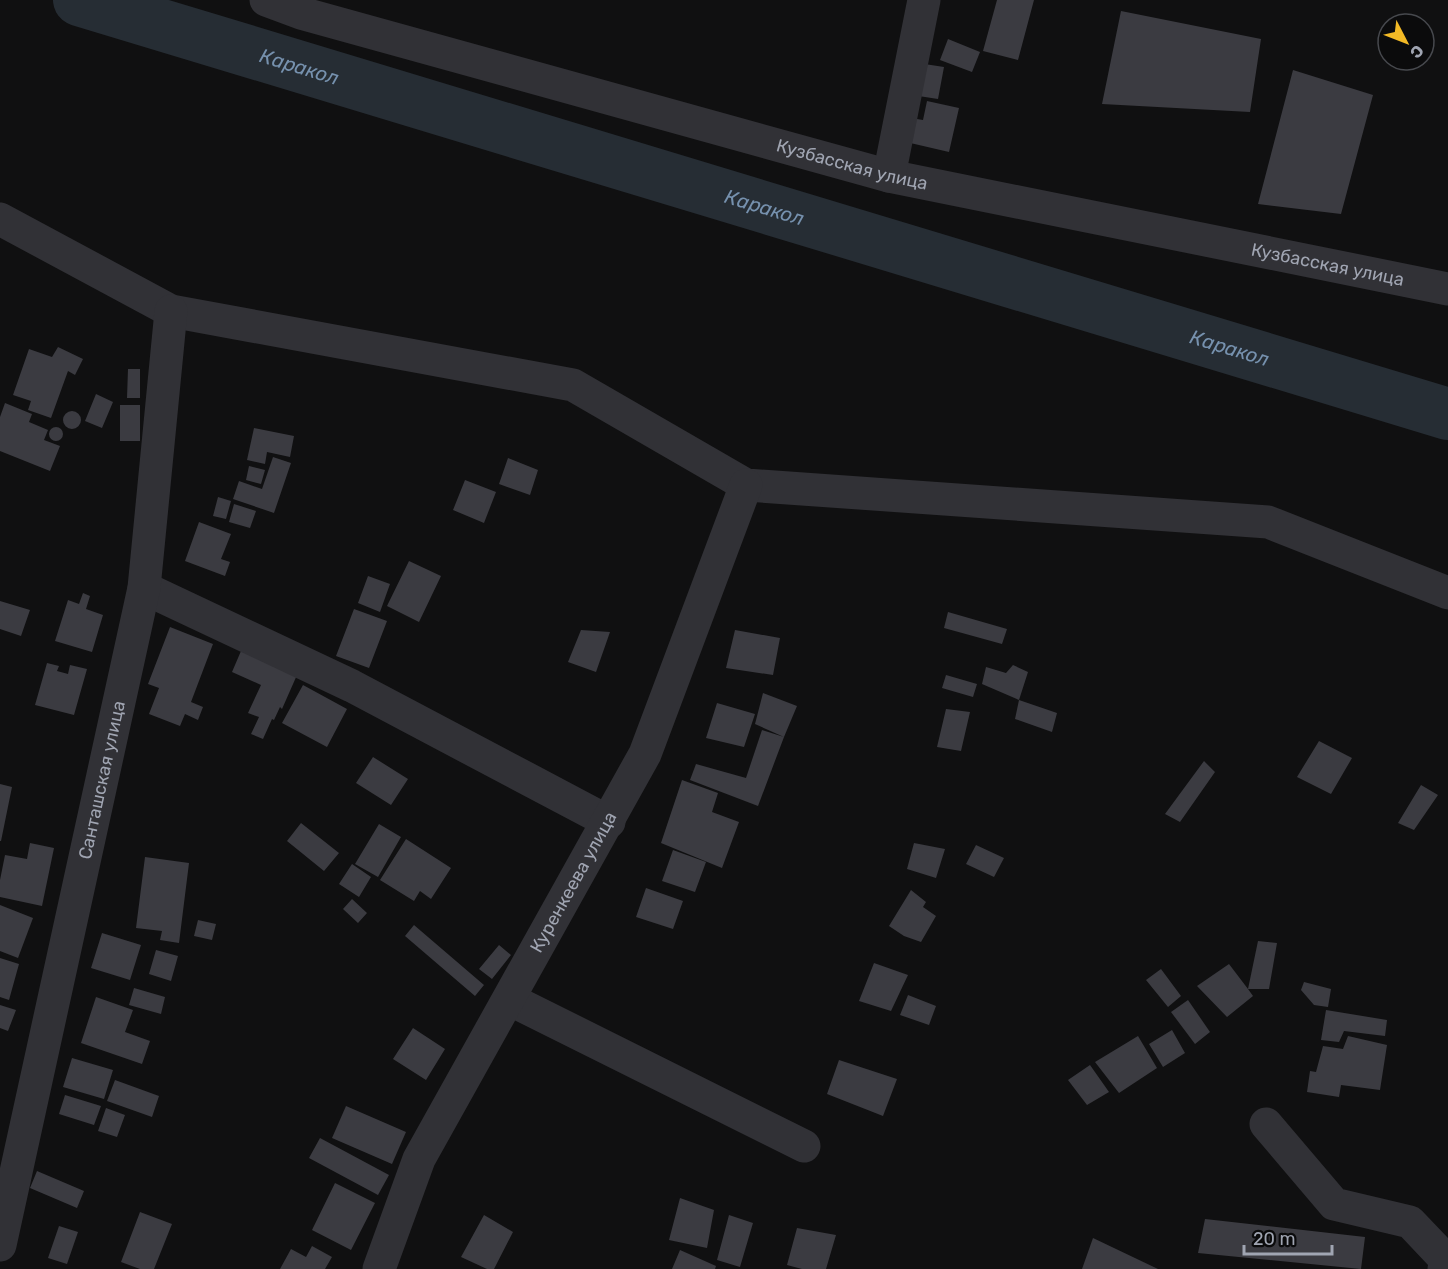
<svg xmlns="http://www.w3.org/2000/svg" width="1448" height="1269" font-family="Rubik,sans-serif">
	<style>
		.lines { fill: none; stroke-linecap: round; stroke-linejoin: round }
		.river { stroke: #262d34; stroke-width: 52 }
		.building { fill: #3b3b41 }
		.minor { stroke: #313136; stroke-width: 33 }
		.labels { text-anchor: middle; stroke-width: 4.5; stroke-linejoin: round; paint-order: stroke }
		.street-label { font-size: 18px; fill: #a0a5b2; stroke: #0b0b0c }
		.water-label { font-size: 20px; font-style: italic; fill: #7691ae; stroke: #0b0b0c }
	</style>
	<rect width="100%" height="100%" fill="#101011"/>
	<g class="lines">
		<!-- river -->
		<path class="river" id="s1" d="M79,0L1448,414"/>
	</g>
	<!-- building -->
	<path class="building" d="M997,0H1034L1018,60L983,51Z
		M1121,11L1261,39L1250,112L1102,104Z
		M948,39L980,52L972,72L940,60Z
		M918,63L944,67L938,99L912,95Z
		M1293,70L1373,95L1341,214L1258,204Z
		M927,101L959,108L949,152L906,142L911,118L923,120Z
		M58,347L83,359L75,375L68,371L51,418L28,410L31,401L13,395L29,349L52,357Z
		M128,369H140V398H127Z
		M96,394L113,402L102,428L85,421Z
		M5,403L32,414L29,422L48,430L44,440L60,446L50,471L0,451V417Z
		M120,405H140V441H120Z
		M63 420a9 9 0 1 1 18 0a9 9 0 1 1-18 0Z
		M49 434a7 7 0 1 1 14 0a7 7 0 1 1-14 0Z
		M254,428L294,436L290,457L267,452L265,464L247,460Z
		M273,457L291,463L274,513L233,499L239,481L262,489Z
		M508,458L538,470L530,495L499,484Z
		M249,466L265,470L261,484L246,480Z
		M465,480L496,492L484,523L453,510Z
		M218,497L231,501L226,519L213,516Z
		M234,504L256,511L250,528L229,522Z
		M199,522L231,534L221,559L230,562L225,576L185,561Z
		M409,561L441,576L419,622L387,606Z
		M368,576L390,584L380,612L358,603Z
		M83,593L90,596L86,609L103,615L92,652L55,641L68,600L79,604Z
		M0,601L30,610L21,636L0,629Z
		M354,609L387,621L369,668L336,656Z
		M948,612L1007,629L1002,644L944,628Z
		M170,627L213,644L191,702L203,707L198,720L185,714L180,726L149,714L159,688L148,684Z
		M581,630L610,632L596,672L568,662Z
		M735,630L780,638L773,675L726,668Z
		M241,651L297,675L282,709L280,707L274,720L272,719L263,739L251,734L259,717L248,713L261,685L232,672Z
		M47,663L59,666L57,671L68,674L70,665L87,669L74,715L35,705Z
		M1013,665L1028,672L1019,700L982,684L986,667L1006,673Z
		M946,675L977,684L973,697L942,688Z
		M303,685L347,709L327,747L282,723Z
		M763,693L797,706L784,737L755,724Z
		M1019,700L1057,713L1052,732L1015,719Z
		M717,703L755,714L744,747L706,738Z
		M946,709L970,712L961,751L937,747Z
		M762,730L784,737L758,806L690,780L696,764L746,778Z
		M1319,741L1352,758L1331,794L1297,777Z
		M373,757L408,779L391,805L356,783Z
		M1204,761L1215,772L1180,822L1165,814Z
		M682,780L718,793L712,812L739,822L722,868L661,843Z
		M0,784L12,787L1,841H0Z
		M1421,785L1438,795L1414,830L1398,823Z
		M301,823L339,853L324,871L287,841Z
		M379,824L401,837L378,877L355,864Z
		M406,839L451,868L431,899L420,891L414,901L380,880Z
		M30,843L54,848L42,906L0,897V880L5,855L27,859Z
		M914,843L945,849L936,878L907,869Z
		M976,845L1004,858L994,877L966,864Z
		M673,850L706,862L695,892L662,881Z
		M145,857L189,863L179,943L160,940L162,931L136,928Z
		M352,864L371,877L359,897L339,884Z
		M646,888L683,901L673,929L636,917Z
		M911,890L926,902L923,907L936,916L921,942L904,936L889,926Z
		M352,899L367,913L358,923L343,909Z
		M0,905L33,918L18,958L0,951Z
		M198,920L216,924L212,940L194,936Z
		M414,925L484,985L475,996L405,936Z
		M102,933L141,945L130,980L91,968Z
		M1258,941L1277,943L1269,989H1248L1253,996L1227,1017L1197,986L1229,964L1248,989Z
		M499,945L511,955L492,979L479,969Z
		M156,950L178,956L171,981L149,974Z
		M0,958L19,964L9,1000L0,997Z
		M874,963L908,975L891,1011L859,1001Z
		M1161,969L1181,996L1168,1007L1146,980Z
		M1304,982L1331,989L1328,1007L1314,1005L1301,990Z
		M134,988L165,997L161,1014L129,1005Z
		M908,995L936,1006L929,1025L900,1015Z
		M96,997L133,1010L125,1032L150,1041L142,1064L81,1043Z
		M1188,1000L1210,1032L1195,1044L1171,1012Z
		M0,1005L16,1010L8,1031L0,1028Z
		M1326,1010L1387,1020L1385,1036L1344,1031L1339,1042L1321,1040Z
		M413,1028L445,1049L426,1080L393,1059Z
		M1172,1030L1185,1053L1163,1067L1149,1044Z
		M1138,1036L1157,1068L1119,1093L1095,1062Z
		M1348,1036L1387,1045L1380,1090L1341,1085L1339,1097L1307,1092L1310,1071L1316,1072L1323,1046L1343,1049Z
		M72,1058L113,1070L104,1099L63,1087Z
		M839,1060L897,1079L883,1116L827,1094Z
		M1090,1065L1109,1092L1087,1105L1068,1080Z
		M115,1080L159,1096L152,1117L107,1101Z
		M65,1095L101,1106L94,1125L59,1114Z
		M346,1106L406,1132L392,1164L332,1138Z
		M106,1108L125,1115L117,1137L98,1131Z
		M320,1138L389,1175L378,1195L309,1158Z
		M37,1171L84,1191L77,1208L30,1188Z
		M335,1183L375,1203L351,1250L312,1230Z
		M680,1198L714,1210L707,1248L669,1240Z
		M140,1212L172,1224L154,1269H140L121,1262Z
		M484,1215L513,1232L494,1269H487L461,1257Z
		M729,1215L753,1223L740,1267L717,1260Z
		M1205,1219L1365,1237L1361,1269L1198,1253Z
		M59,1226L78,1232L67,1264L48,1258Z
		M797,1228L836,1235L826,1269H802L787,1265Z
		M1093,1238L1158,1269H1082Z
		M312,1246L332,1257L325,1269H280L291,1249L306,1257Z
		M680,1250L716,1266L715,1269H672Z"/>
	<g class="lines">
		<!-- minor -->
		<g class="minor">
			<path id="s2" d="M266,0L301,13L889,176L1448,289"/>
			<path d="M889,176L924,0"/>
			<path d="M0,219L171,311L573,385L746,485L1268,522L1448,593"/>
			<path d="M144,588L352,686L609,822"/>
			<path d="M509,999L804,1146"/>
			<path d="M1266,1124L1334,1204L1410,1222L1446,1260L1444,1269"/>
			<path id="s3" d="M0,1245L144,588L171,311"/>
			<path id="s4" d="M379,1269L419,1159L645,754L746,485"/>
		</g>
	</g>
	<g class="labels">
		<!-- street labels -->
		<g class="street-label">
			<text dy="6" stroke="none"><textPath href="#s2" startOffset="609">Кузбасская улица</textPath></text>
			<text dy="6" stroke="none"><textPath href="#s2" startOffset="1095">Кузбасская улица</textPath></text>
			<text dy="6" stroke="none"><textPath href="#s3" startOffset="476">Санташская улица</textPath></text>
			<text dy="6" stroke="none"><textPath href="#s4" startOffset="434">Куренкеева улица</textPath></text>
		</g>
		<!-- water labels -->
		<g class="water-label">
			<text dy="7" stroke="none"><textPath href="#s1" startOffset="230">Каракол</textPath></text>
			<text dy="7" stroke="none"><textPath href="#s1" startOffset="716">Каракол</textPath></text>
			<text dy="7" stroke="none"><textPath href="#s1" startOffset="1202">Каракол</textPath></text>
		</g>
	</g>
	<!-- north arrow -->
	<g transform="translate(1406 42) rotate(132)"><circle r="28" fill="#0b0b0c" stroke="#47494e" stroke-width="1.5"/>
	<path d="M0-4.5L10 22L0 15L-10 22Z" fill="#f3ba26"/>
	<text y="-9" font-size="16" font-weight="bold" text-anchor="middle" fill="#a0a5b2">С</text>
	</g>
	<!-- scale -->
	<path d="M1244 1245v9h88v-9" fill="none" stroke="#a0a5b2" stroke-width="3"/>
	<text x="1253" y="1245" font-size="18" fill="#a0a5b2" stroke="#0b0b0c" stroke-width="4.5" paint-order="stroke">20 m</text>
</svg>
